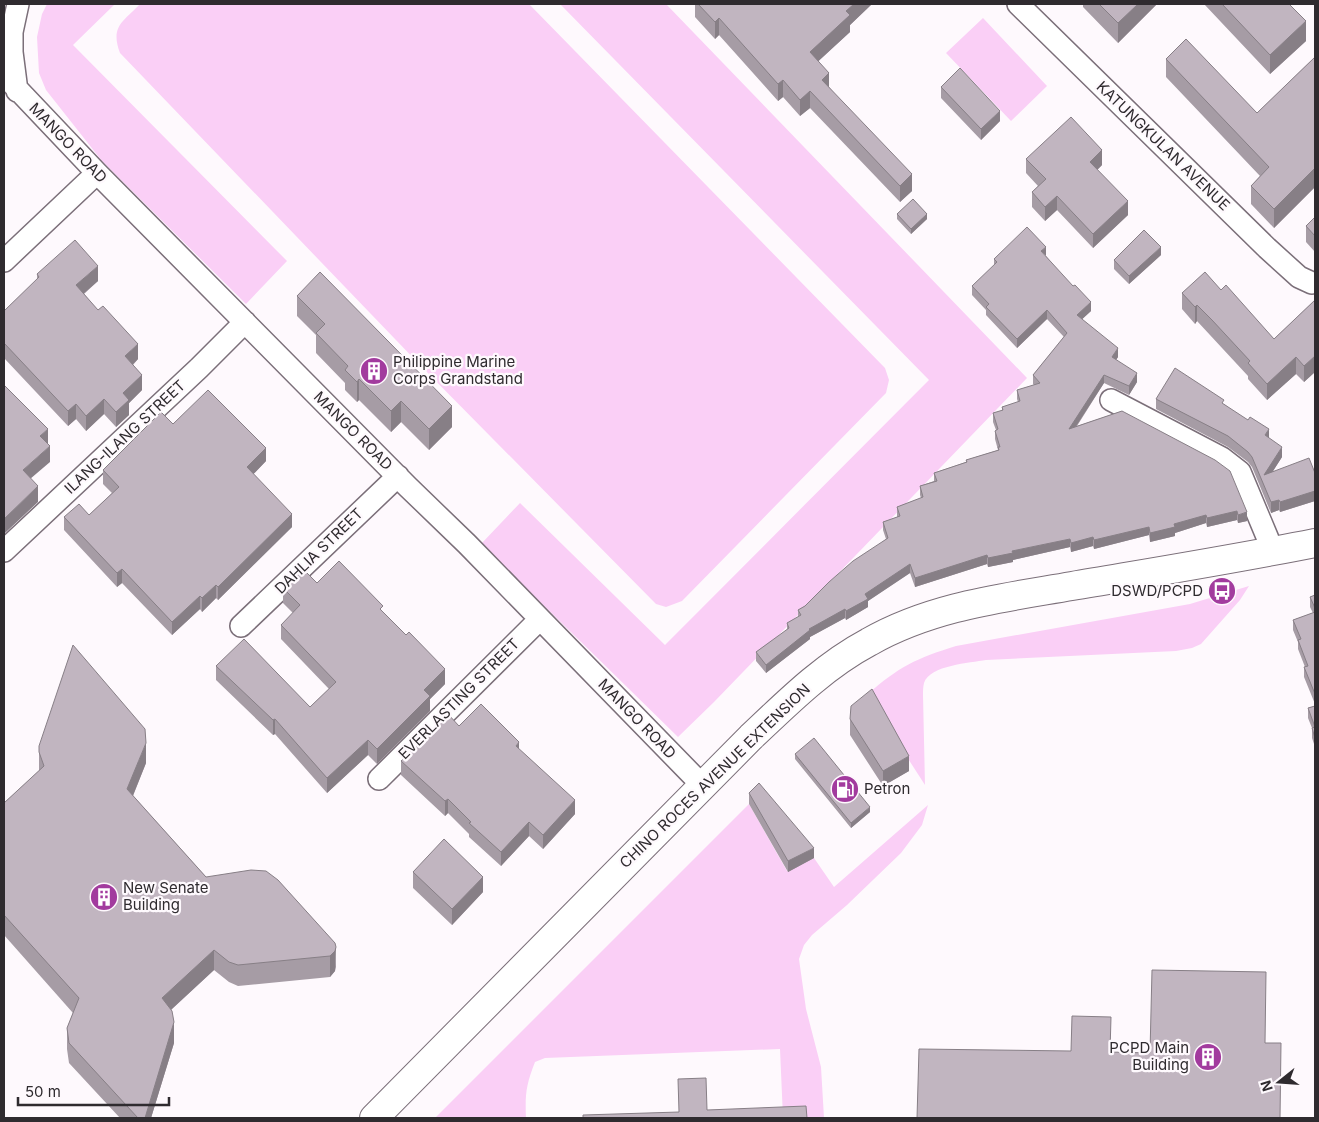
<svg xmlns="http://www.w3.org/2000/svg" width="1319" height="1122" font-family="Inter,sans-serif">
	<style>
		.green { fill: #facff6 }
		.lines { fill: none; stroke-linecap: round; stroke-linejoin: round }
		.street-casing { stroke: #7b6f79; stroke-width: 24 }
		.secondary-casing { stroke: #7b6f79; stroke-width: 30 }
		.street { stroke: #fff; stroke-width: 21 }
		.secondary { stroke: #fff; stroke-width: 28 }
		.wall { fill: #a69ca5 }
		.shaded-wall { fill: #877f86 }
		.building { fill: #c1b5c0; stroke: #877f86 }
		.labels { text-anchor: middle; stroke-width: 4.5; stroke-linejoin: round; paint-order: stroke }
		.street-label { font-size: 15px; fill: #2f2b2f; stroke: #fef9fd }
		.poi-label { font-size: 15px; fill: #2f2b2f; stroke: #fef9fd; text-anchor: start }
	</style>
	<rect width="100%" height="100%" fill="#fef9fd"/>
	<!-- green -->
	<path class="green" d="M47,4H115L73,45L287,261L246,304L102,161L46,90L39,73L37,37L42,14Z
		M140,4H529L885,368L889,380L886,393L682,601L666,607L656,604L420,365L120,53C110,26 123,22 140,4Z
		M560,4H666L1027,378L714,702L678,737L481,544L520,503L665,645L929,380Z
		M983,18L1047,86L1011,121L946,53Z
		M1249,586L1240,600L1201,644L1192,648L1176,651L986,660C970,663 930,665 924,683C923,687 923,691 923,695L925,785L867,695C898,667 917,658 956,646L1190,604Z
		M749,804L787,871L814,858L834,887L928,805L922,825L901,853L847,905L812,935L804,945L799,959L806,1009L821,1067L824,1118H783L780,1049L545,1058L535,1062C526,1085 525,1094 526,1118H435Z"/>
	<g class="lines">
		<defs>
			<path id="street" d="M1018,4L1267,248L1299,277L1312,283
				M4,75L97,173L408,487L467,544L702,785
				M17,91L12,52V32L18,4
				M4,261L97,173
				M1111,400L1222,458L1240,472L1268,539L1270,552
				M4,551L199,368L245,322
				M241,626L398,476
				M379,779L540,619"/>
			<path id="secondary" d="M374,1118L751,737C788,702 824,666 869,642C932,606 1003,598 1072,586C1154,572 1235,559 1315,543"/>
		</defs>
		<!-- street casing -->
		<use href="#street" class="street-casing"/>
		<!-- secondary casing -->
		<use href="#secondary" class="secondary-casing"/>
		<!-- street -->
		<use href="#street" class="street"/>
		<!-- secondary -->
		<use href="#secondary" class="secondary"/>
	</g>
	<!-- wall -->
	<path class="wall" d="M695,4H872L850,25V32L818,61L829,87L912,191L900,202L810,108L800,116L783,97L778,101L719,35L715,39L695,17Z
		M1083,4H1157L1118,43L1083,7Z
		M1204,4H1289L1306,41L1270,74Z
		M1315,57V187L1274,228L1251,204V186L1260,176L1166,77V59L1257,113Z
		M941,87L1000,121L981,140L941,98Z
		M1026,159L1102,165L1097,170L1128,215L1093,248L1057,210L1045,221L1032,207V192L1038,186L1026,173Z
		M897,214L927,219L911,234L897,219Z
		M1315,217V252L1306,242V226Z
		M1161,255L1129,284L1114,269V260Z
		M1046,256L1091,311L1082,319L1118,357L1116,360L1137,382L1129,395L1104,383L1077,426L1122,411L1247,521L1238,523L1237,520L1207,527L1206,523L1175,533V536L1150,542L1149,535L1094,549L1093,546L1071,552L1070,547L1013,560V562L988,567L987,564L915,587L910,573L868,601V607L846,620L845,618L810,637V639L766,673L756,661V652L787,630V623L798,617V610L805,606L886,539L883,530V522L897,517V507L921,498L920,495V486L934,481V473L966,462V460L998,450L995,439V431L996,430L993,422V413L1002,411V407L1018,402L1017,399V390L1034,385L1033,384V375L1064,337L1047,319L1017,348L986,315V310L972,295V286L994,266V259Z
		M37,274L98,281L84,294L138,359L133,365L142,390L129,403V415L116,427L104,414L86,431L76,419L68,426L4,358V311L37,280Z
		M1221,290L1274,339L1315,300V372L1304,382L1296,374L1267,400L1248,379V376L1197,321L1195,324L1182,309V293Z
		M297,296L452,427L429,450L401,422L391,432L359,400L357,402L345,390V383L316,353V335L297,316Z
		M1156,399L1224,404L1269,438L1282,457L1273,471L1315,473V501L1280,512L1279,510L1271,513L1252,467L1248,462L1228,447L1156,409Z
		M173,424L266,461L253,474L292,527L218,600L216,598L202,612L200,609L172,635L122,583L117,587L64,530V517L89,515L112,493L103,484V470Z
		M317,583L383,613L445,684L430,699V711L377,764L368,755L327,793L275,734L273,735L216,680V666L310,707L329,689L281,639V625L293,613L283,603V588Z
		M1315,595V704L1304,677V667H1305L1298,649V642L1293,630V620L1313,613L1310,607V597Z
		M1315,706V747L1312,738V728L1308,718V708Z
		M850,719L909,771L883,786L850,735Z
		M459,726L519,750L575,814L543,849L529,836L501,866L469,837V834L448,813L445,816L401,775V761Z
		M39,746L146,763L133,796L206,877L335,943L336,967L335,971L330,977L238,986L229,982L214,970L171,1010L174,1043L151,1118H120L69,1063L67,1049V1028L73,1013L4,935V803L39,771Z
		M795,754L870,812L851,828L795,759Z
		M749,793L814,858L788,872L749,804Z
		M413,872L483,892L452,925L413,888Z"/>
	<!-- shaded-wall -->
	<path class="shaded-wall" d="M854,4H872L850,25V32L810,69V52L846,11Z
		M1138,4H1157L1118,43V23Z
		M719,18V35L715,39V22Z
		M1306,21V41L1270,74V55Z
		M829,73V90L822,80Z
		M783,80V97L778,101V84Z
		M810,91V108L800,116V100Z
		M1000,111V121L981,140V129Z
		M1102,150V165L1090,177V162Z
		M1315,168V187L1274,228V209Z
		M912,174V191L900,202V186Z
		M1057,196V210L1045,221V207Z
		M1128,201V215L1093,248V234Z
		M927,214V219L911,234V229Z
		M1046,247V256L1041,251Z
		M1161,247V255L1129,284V276Z
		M98,266V281L76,300V285Z
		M1091,302V311L1077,324V315Z
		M1197,305V321L1195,324V307Z
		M1047,310V319L1017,348V339Z
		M138,344V359L125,372V356Z
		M1118,348V357L1112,366V357Z
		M1315,356V372L1304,382V366Z
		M1296,357V374L1267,400V384Z
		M1137,373V382L1129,395V386Z
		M142,375V390L129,403V415L116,427V412L123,393Z
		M1104,375V383L1069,437V429Z
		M359,379V400L357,402V382Z
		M104,399V414L86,431V416Z
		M401,401V422L391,432V411Z
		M76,404V419L68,426V411Z
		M452,406V427L429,450V429Z
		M48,429V445L40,436Z
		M1269,429V439L1265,435Z
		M50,446V462L23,485V470Z
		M1282,447V457L1264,485V475Z
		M266,448V461L247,481V467Z
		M38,486V502L4,534V519Z
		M1315,491V501L1280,512V502Z
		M1279,500V510L1271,513V502Z
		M1237,511V520L1207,527V518Z
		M1247,512V521L1238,523V515Z
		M292,514V527L218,600V587Z
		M1206,515V523L1175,533V536L1150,542V533L1174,524Z
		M1149,527V535L1094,549V540Z
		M1093,537V546L1071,552V543Z
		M1070,539V547L1013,560V562L988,567V558L1012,551Z
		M987,555V564L915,587V578Z
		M910,564V573L868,601V607L846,620V611L865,594Z
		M122,569V583L117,587V573Z
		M216,585V598L202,612V598Z
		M200,596V609L172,635V622Z
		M845,609V618L810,637V639L766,673V665L809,629Z
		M445,669V684L430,699V711L377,764V749L424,690Z
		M275,719V734L273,735V720Z
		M368,740V755L327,793V778Z
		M519,742V756L516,746Z
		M146,743V763L127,810V789Z
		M909,756V771L883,786V771Z
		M448,799V813L445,816V801Z
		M575,800V814L543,849V835Z
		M870,807V812L851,828V823Z
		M529,822V836L501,866V852Z
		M814,848V858L788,872V861Z
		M483,877V892L452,925V909Z
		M336,947L335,971L330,977V956Z
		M214,950V970L162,1018V998Z
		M174,1022V1043L151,1118H145Z"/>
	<!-- building -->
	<path class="building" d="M698,4H854L846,11L850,15L810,52L829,73L822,80L912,174L900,186L810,91L800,100L783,80L778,84L719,18L715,22Z
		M1099,4H1138L1118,23Z
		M1222,4H1289L1306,21L1270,55Z
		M1186,39L1257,113L1315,57V168L1274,209L1251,186L1269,167L1166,59Z
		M960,68L1000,111L981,129L941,87Z
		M1071,117L1102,150L1090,162L1128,201L1093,234L1057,196L1045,207L1032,192L1046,179L1026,159Z
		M913,199L927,214L911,229L897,214Z
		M1315,217V236L1306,226Z
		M1027,227L1046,247L1041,251L1073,286L1075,285L1091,302L1077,315L1118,348L1112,357L1137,373L1129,386L1104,375L1069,429L1122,411L1215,460L1230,471L1247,512L1238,515L1237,511L1207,518L1206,515L1174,524L1175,527L1150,533L1149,527L1094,540L1093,537L1071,543L1070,539L1012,551L1013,553L988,558L987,555L915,578L910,564L865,594L868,599L846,611L845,609L809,629L810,630L766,665L756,652L789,628L787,623L801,615L798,610L805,606L829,582L853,561L888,538L883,522L900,516L897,507L923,497L920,486L937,481L934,473L967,462L966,460L999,450L998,447H1000L995,431L998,429L993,413L1003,410L1002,407L1020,401L1017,390L1040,383L1033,375L1067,333L1047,310L1017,339L986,307L989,304L972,286L997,262L994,259Z
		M1144,230L1161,247L1129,276L1114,260Z
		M75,240L98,266L76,285L98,310L103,306L138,344L125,356L142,375L123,393L129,400L116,412L104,399L86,416L76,404L68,411L4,343V311L39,277L37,274Z
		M320,272L452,406L429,429L401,401L391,411L359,379L357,382L345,370L348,366L316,333L325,324L297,296Z
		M1205,272L1221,290L1226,285L1274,339L1315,300V356L1304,366L1296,357L1267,384L1248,363L1250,361L1212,320L1197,305L1195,307L1182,293Z
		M1175,368L1224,400L1222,403L1248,420L1250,417L1269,429L1265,435L1282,447L1264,475L1309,458L1315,473V491L1280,502L1279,500L1271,502L1252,457L1248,452L1228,436L1156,399Z
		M4,385L48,429L40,436L50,446L23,470L38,486L4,519Z
		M208,390L266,448L247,467L292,514L218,587L216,585L202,598L200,596L172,622L122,569L117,573L64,517L79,504L89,515L119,487L103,470L161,412L173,424Z
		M339,561L383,606L380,609L406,635L409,632L445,669L424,690L430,696L377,749L368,740L327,778L275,719L273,720L216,666L244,639L310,707L336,682L281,625L300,605L283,588L303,569L317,583Z
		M1315,595V608L1310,597Z
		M1315,612V694L1304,667L1308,666L1298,640L1301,639L1293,620Z
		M73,645L145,729L146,743L127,789L206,877L251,870L266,871L278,880L335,943L336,947L335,951L330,956L238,965L229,962L214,950L162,998L172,1011L174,1022L145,1118H138L69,1043L67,1028L79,998L4,915V803L44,766L39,752V746Z
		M872,689L909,756L883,771L850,719L851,706Z
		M481,704L519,742L516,746L575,800L543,835L529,822L501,852L469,823L471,822L448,799L445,801L401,761L448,714L459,726Z
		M1315,706V738L1312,728L1315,727L1308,708Z
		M814,738L870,807L851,823L795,754Z
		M759,783L814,848L788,861L749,793Z
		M444,839L483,877L452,909L413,872Z
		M1152,970L1266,972L1265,1043H1281L1280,1118H917L919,1049L1071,1051L1072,1016L1111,1017L1110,1052L1150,1053Z
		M706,1078L707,1110L806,1106L807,1118H583V1115L679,1112L678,1079Z"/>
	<!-- icons -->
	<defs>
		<symbol id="building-disc" viewBox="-11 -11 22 22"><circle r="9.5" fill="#a23b9e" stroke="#fef9fd"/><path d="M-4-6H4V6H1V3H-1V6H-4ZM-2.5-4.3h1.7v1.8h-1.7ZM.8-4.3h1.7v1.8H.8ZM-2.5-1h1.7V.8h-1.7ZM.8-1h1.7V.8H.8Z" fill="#fff"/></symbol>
		<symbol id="bus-disc" viewBox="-11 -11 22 22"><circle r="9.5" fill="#a23b9e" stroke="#fef9fd"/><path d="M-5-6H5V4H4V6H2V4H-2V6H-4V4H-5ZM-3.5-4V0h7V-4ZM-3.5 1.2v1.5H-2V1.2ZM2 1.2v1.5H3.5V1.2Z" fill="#fff"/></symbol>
		<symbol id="fuel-disc" viewBox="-11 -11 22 22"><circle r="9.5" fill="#a23b9e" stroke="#fef9fd"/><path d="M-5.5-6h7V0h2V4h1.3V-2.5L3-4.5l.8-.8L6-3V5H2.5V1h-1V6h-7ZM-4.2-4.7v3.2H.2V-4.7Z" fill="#fff"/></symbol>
	</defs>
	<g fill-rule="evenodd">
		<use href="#building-disc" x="358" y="355" width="32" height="32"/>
		<use href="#bus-disc" x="1206" y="575" width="32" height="32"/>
		<use href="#fuel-disc" x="829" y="773" width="32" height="32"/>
		<use href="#building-disc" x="88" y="881" width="32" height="32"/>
		<use href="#building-disc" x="1192" y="1041" width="32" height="32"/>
	</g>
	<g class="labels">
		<!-- street labels -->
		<g class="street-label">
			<text transform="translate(68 143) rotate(46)" y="5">MANGO ROAD</text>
			<text transform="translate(1163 146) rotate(44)" y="5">KATUNGKULAN AVENUE</text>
			<text transform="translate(353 431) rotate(45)" y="5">MANGO ROAD</text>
			<text transform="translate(125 437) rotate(-43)" y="5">ILANG-ILANG STREET</text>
			<text transform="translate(319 551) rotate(-44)" y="5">DAHLIA STREET</text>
			<text transform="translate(459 699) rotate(-45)" y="5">EVERLASTING STREET</text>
			<text transform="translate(637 719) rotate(46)" y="5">MANGO ROAD</text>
			<text transform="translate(715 776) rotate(-44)" y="5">CHINO ROCES AVENUE EXTENSION</text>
		</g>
		<!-- poi labels -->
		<g class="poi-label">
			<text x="393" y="367">Philippine Marine<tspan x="393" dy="17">Corps Grandstand</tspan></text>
			<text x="1203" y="596" text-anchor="end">DSWD/PCPD</text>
			<text x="864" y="794">Petron</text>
			<text x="123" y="893">New Senate<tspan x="123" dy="17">Building</tspan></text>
			<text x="1189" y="1053" text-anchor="end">PCPD Main<tspan x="1189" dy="17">Building</tspan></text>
		</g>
	</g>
	<!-- border -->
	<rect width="1319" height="1122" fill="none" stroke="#2f2b2f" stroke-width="10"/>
	<!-- north arrow -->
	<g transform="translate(1279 1082) rotate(253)" stroke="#fef9fd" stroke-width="4" paint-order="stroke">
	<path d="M0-4L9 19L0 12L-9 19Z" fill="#2f2b2f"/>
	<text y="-8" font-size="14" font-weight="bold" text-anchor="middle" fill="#2f2b2f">N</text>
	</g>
	<!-- scale -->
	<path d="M18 1097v8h151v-8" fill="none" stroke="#2f2b2f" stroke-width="2.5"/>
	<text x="25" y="1097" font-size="15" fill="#2f2b2f" stroke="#fef9fd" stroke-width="4" paint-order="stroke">50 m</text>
</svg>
